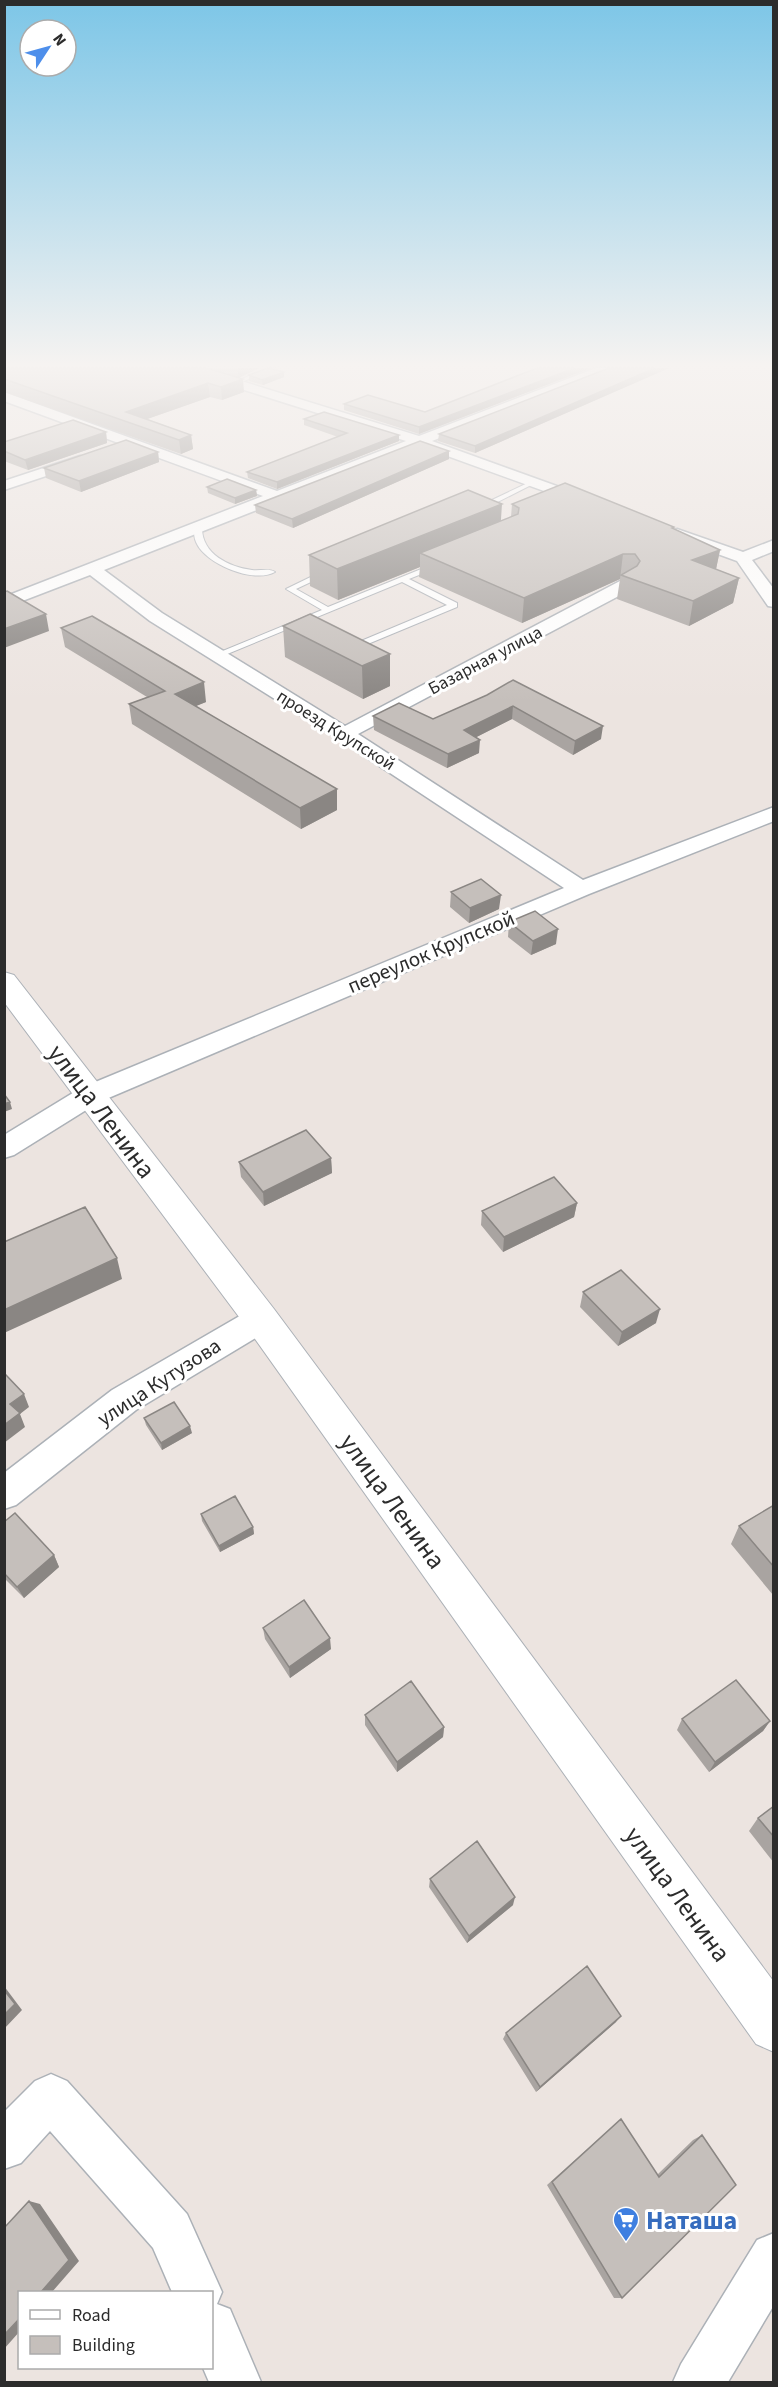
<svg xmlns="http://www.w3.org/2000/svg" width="778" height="2387" font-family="'Source Sans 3',sans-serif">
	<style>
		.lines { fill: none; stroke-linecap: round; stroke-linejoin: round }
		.lane-casing { stroke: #acb1b7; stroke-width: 2 }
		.street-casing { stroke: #acb1b7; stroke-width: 3 }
		.secondary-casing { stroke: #acb1b7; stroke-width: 2 }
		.lane { fill: #fff; fill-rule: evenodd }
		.street { fill: #fff; fill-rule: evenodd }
		.secondary { fill: #fff; fill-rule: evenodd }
		.wall { fill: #a9a4a1 }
		.shaded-wall { fill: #8a8683 }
		.building { fill: #c5bfbb; stroke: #8a8683; stroke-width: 1.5 }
		.labels { text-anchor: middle; stroke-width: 6; stroke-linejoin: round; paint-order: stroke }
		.far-street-label { font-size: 18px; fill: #2c2c2c; stroke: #fff }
		.street-label { font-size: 21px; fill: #2c2c2c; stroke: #fff }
		.near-street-label { font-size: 26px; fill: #2c2c2c; stroke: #fff }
		.near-shop-label { font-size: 26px; font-weight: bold; fill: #366cbe; stroke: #fff; text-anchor: start }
	</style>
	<rect width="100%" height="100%" fill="#ece4e0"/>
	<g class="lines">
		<defs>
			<path id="lane" d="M268,368H275L237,384L232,383Z
				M532,481L537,482L482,510L475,508Z
				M198,526L202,528C202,554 229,567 252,570C260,571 269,568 275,572C254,584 205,564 196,542C194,538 194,533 194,528Z
				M436,563H439V567L409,579L457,603V607L363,646H357L345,637L349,634L361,641L447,605L402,582L220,657L213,655L322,610L286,589L323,571L330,573L296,589L328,607Z"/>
			<path id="street" d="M182,368H199L419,436L596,368H612L610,371L432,441L590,498L592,501L590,504H580L420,446L104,570L162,613L345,726L620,581H632L634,585L632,589L358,734L583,880L774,807V821L589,894L99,1102L14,1155L4,1158V1135L81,1088L564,888L337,738L150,621L90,575L4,608V597L263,496L4,401V392L277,491L406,441L184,371Z
				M80,456L85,457L87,460L85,463L4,490V481Z
				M677,529L743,552L774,540V551L752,560L774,589V607L768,606L737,561L671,537L669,534Z
				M261,1306L272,1310L276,1319L272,1328L136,1410L16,1505L4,1509V1473L112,1390L250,1310Z
				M51,2074L67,2081L187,2214L222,2292L217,2304L230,2309L261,2382H209L203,2368H212V2292H172L153,2248L50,2131L21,2163L4,2169V2112L35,2081Z
				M774,2233V2305L728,2382H673L681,2364L757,2240Z"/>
			<path id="secondary" d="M4,972L14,975L274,1309L774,1982V2052L756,2044L248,1329L4,1002Z"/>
		</defs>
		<!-- lane casing -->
		<use href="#lane" class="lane-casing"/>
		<!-- street casing -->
		<use href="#street" class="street-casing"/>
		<!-- secondary casing -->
		<use href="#secondary" class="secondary-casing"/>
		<!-- lane -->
		<use href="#lane" class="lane"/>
		<!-- street -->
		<use href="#street" class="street"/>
		<!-- secondary -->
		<use href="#secondary" class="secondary"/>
	</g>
	<!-- wall -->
	<path class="wall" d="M4,368H259L239,378L244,392L222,400L210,397L147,419L191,435L193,449L181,454L4,392Z
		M537,368H591L419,434L344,410V404L425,412Z
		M609,368H669L475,453L438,441L439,434Z
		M284,372V377L263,385L249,381V375Z
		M304,419L399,441L277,489L248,478L247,472L338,437L304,425Z
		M106,432L107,443L28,470L4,461V442Z
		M449,451V459L293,528L256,513L255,505Z
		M158,452L159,462L81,492L46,478L44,468Z
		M207,487L256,490L257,496L235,504L208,493Z
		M512,504L674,527V529L720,550L716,569L739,578L733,603L689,626L617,599L620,579L522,623L419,577L420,567L338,600L310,586L309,555L501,521L511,517Z
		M310,614L390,686L363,699L285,657L283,626Z
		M61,628L206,702L195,706L337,810L301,829L132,724L129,704L147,697L65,647Z
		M487,695L601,739L573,755L512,719L476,737L479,753L447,768L374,730L373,716L433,719Z
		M451,892L499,909L469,923L450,907Z
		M509,922L556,944L531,955L508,937Z
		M331,1158L332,1173L264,1206L241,1177L239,1162Z
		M577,1203L574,1217L503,1252L481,1225L482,1211Z
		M583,1292L656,1323L618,1346L580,1307Z
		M144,1418L192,1433L162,1450L146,1425Z
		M774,1505V1594L773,1595L731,1544L739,1526Z
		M201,1514L253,1527L254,1534L220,1552L202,1521Z
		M4,1522L54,1555L59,1567L24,1598L4,1578Z
		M263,1628L331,1649L290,1678L265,1639Z
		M365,1715L444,1727L443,1737L397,1772L365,1725Z
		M682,1719L770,1721L763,1731L709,1772L677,1730Z
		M774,1806V1863L749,1831L758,1818Z
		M430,1879L513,1905L467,1943L429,1887Z
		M616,2022L536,2092L503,2039L506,2033Z
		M621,2119L657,2175L693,2140L702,2135L622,2298H614L547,2185Z"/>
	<!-- shaded-wall -->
	<path class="shaded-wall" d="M238,368H259L238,378Z
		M575,368H591L419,434V427Z
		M655,368H669L475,453V446Z
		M284,372V377L263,385L262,380Z
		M243,379L244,392L222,400L221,387Z
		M208,383L210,397L133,424L126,412Z
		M106,432L107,443L28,470L25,460Z
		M191,435L193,449L181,454L179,440Z
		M399,435V441L277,489V482Z
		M449,451V459L293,528L292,519Z
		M158,452L159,462L81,492L79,481Z
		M256,490L257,496L235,504V498Z
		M502,504L500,534L420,553V567L338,600L337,569Z
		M720,550L715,574L692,560Z
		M623,554L620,579L522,623L524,598Z
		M739,578L733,603L689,626L693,601Z
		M46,614L49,631L4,648V629Z
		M390,654V686L363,699L362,666Z
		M204,682L206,702L177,714L175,694Z
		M513,706L512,719L463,744L464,730Z
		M603,726L601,739L573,755L575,741Z
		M480,740L479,753L447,768L448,754Z
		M337,789V810L301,829L300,808Z
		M501,895L499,909L469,923L470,908Z
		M558,929L556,944L531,955L533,941Z
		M10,1102L12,1109L4,1112V1104Z
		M331,1158L332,1173L264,1206L263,1192Z
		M577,1203L574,1217L503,1252L504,1237Z
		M117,1258L122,1279L4,1333V1310Z
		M660,1309L656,1323L618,1346L622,1332Z
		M24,1394L29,1407L20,1414L25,1427L4,1443V1425L10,1404Z
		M190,1426L192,1433L162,1450L161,1443Z
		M253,1527L254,1534L220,1552L219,1546Z
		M54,1555L59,1567L24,1598L17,1587Z
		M330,1638L331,1649L290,1678L289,1667Z
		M770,1721L763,1731L709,1772L715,1762Z
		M444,1727L443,1737L397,1772V1762Z
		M515,1897L513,1905L467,1943L469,1936Z
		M4,1986L22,2010L4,2029Z
		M621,2016L616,2022L536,2092L540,2087Z
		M29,2201L40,2204L79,2261L52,2292H41Z
		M20,2318V2331L4,2349V2335Z"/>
	<!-- building -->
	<path class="building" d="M4,368H206L243,379L221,387L208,383L126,412L191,435L179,440L4,379Z
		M268,368L284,372L262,380L249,375Z
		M537,368H575L419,427L344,404L368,395L425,412Z
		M609,368H655L475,446L439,434Z
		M324,412L399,435L277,482L247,472L347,433L304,419Z
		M73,420L106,432L25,460L4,451V442Z
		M126,440L158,452L79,481L44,468Z
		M420,441L449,451L292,519L255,505Z
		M227,479L256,490L235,498L207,487Z
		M565,483L674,527L672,528L720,550L692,560L739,578L693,601L621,575L637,566L640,561L635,554H623L524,598L420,553L518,514L519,508L512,504Z
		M468,490L502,504L337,569L309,555Z
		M7,591L46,614L4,629V592Z
		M310,614L390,654L362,666L283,626Z
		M92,616L204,682L175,694L337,789L300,808L129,704L165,691L61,628Z
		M513,680L603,726L575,741L513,706L464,730L480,740L448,754L373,716L399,703L433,719L487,695Z
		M481,879L501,895L470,908L451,892Z
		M535,911L558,929L533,941L509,922Z
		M4,1094L10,1102L4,1104Z
		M306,1130L331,1158L263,1192L239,1162Z
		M554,1177L577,1203L504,1237L482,1211Z
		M85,1207L117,1258L4,1310V1242Z
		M621,1270L660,1309L622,1332L583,1292Z
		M6,1375L24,1394L10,1404L20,1413L4,1425V1376Z
		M174,1402L190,1426L161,1443L144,1418Z
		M235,1496L253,1527L219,1546L201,1514Z
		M774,1505V1567L739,1526Z
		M15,1513L54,1555L17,1587L4,1573V1522Z
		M304,1600L330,1638L289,1667L263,1628Z
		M736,1680L770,1721L715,1762L682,1719Z
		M411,1681L444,1727L397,1762L365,1715Z
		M774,1806V1837L758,1818Z
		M477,1841L515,1897L469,1936L430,1879Z
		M587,1966L621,2016L540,2087L506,2033Z
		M4,1990L15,2004L4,2015Z
		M621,2119L659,2177L702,2135L736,2185L622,2298L552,2182Z
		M29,2201L69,2260L41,2292H20V2318L4,2335V2228Z"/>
	<!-- sky -->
	<linearGradient id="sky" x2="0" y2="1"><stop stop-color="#7dc6e7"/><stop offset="0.52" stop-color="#f6f3f1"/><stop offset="1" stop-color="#f6f3f1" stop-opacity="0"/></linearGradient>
	<rect width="778" height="702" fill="url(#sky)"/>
	<!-- icons -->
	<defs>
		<symbol id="supermarket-pin" viewBox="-11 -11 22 30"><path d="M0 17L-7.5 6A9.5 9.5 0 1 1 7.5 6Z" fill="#3f7fe0" stroke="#fff"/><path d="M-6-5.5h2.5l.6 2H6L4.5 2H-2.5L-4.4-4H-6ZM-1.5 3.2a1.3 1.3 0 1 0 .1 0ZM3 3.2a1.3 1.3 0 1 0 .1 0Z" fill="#fff"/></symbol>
	</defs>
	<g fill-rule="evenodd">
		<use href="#supermarket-pin" x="611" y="2205" width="30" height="40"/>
	</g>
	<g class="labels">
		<!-- far-street labels -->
		<g class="far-street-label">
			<text transform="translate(485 660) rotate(-28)" y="6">Базарная улица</text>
			<text transform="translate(336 730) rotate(32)" y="6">проезд Крупской</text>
		</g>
		<!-- street labels -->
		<g class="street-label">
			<text transform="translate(431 952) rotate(-23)" y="7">переулок Крупской</text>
			<text transform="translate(159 1382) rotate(-33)" y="7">улица Кутузова</text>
		</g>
		<!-- near-street labels -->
		<g class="near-street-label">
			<text transform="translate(102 1111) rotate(53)" y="9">улица Ленина</text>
			<text transform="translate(393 1501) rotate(54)" y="9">улица Ленина</text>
			<text transform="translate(678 1894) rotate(54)" y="9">улица Ленина</text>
		</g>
		<!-- near-shop labels -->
		<g class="near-shop-label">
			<text x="646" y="2229">Наташа</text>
		</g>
	</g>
	<!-- border -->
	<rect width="778" height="2387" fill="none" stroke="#2c2c2c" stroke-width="12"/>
	<!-- legend -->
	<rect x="18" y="2291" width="195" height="78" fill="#ffffff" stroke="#ababab" stroke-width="1.5"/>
	<rect x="30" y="2310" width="30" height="9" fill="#ffffff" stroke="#ababab" stroke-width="1.5"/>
	<text x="72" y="2321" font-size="18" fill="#2c2c2c">Road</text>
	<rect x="30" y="2336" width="30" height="18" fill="#c5bfbb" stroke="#ababab" stroke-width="1.5"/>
	<text x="72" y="2351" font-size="18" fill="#2c2c2c">Building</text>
	<!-- north arrow -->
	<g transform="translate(48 48) rotate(54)"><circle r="28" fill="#ffffff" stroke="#ababab" stroke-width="1.5"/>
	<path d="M0-4.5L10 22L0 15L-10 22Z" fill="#4e8feb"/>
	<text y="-9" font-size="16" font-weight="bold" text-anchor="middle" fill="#2c2c2c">N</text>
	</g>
</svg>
